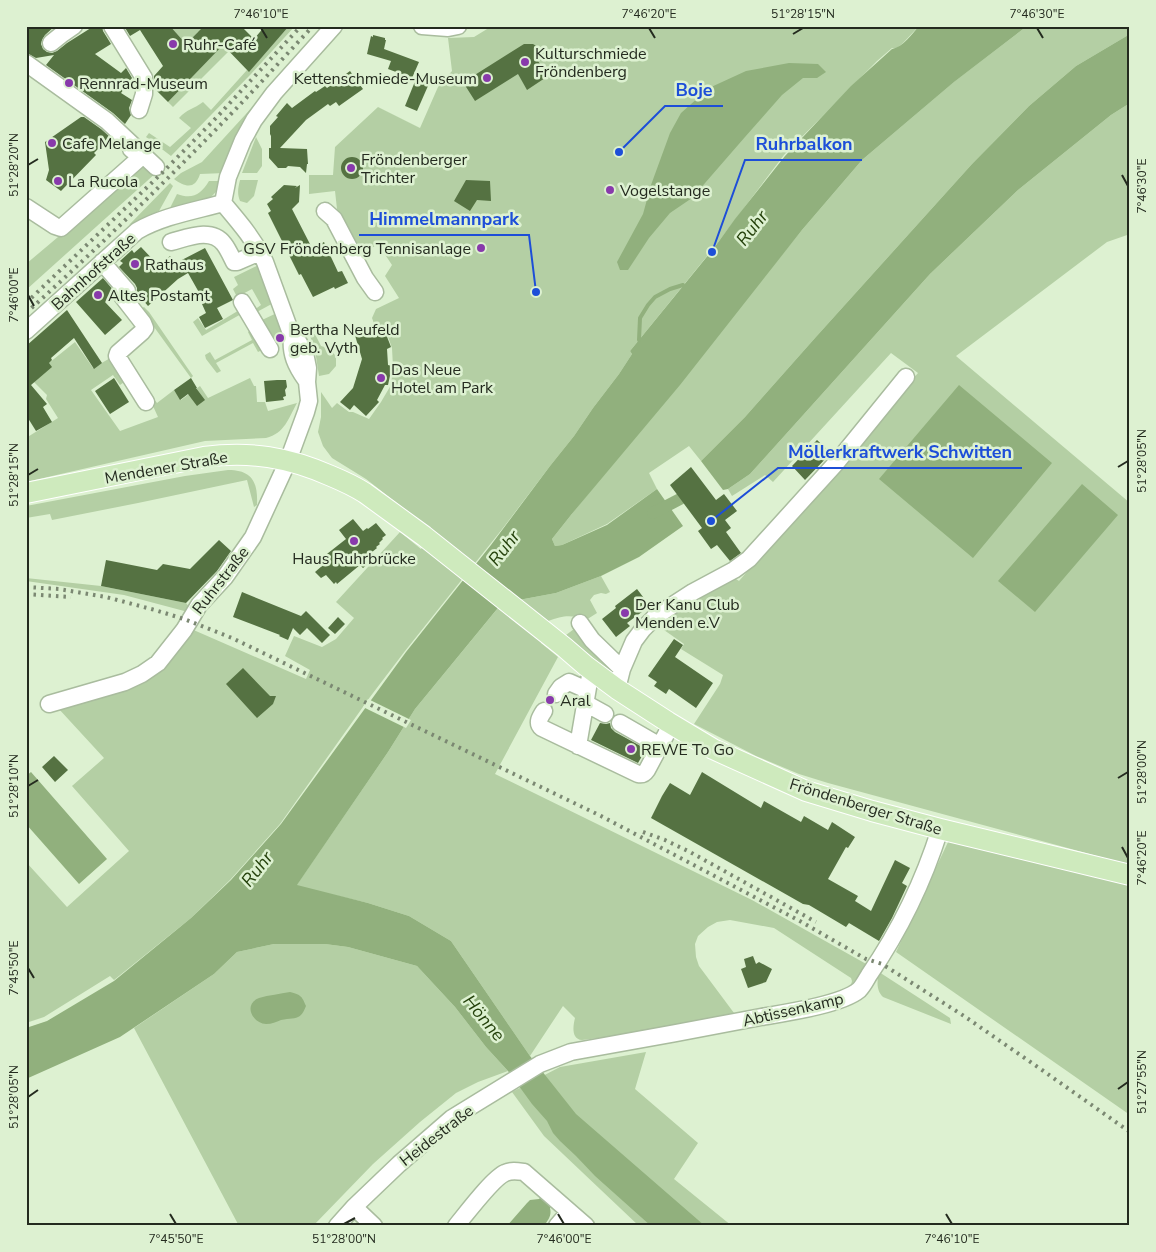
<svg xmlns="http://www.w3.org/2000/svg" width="1156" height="1252" font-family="'Nunito Sans',sans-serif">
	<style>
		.green { fill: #b4cfa4 }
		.water { fill: #91b07d }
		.pier { fill: #ddf1d1 }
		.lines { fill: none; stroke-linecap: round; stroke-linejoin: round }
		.stream { stroke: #91b07d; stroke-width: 4 }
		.canal { stroke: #91b07d; stroke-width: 12 }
		.building { fill: #557242 }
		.minor-casing { stroke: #a9bc9e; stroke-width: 19 }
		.major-casing { stroke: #fff; stroke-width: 22 }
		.minor { stroke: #fff; stroke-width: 16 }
		.major { stroke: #ceeabd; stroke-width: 20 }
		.rail { stroke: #7b8872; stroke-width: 4; stroke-dasharray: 2.5 5; stroke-linecap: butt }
		.ticks { fill: none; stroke: #242b1f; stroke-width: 2 }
		.poi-dot { fill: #883aab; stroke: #ddf1d1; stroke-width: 2 }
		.labels { text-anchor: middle; stroke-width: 5; stroke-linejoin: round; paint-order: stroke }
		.poi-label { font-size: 16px; fill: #242b1f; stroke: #ddf1d1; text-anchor: start }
		.street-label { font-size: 16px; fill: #242b1f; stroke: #ddf1d1 }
		.water-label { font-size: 18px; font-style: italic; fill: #25420c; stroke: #ddf1d1 }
		.leader { fill: none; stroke: #1d4ed8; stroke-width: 2 }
		.callout-dot { fill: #1d4ed8; stroke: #ddf1d1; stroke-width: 2 }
		.callout-label { font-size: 18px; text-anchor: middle; font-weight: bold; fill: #1d4ed8; stroke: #ddf1d1; stroke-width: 5; stroke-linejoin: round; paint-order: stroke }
		.neatline { fill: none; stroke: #242b1f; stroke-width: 2 }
		.ticks-label { font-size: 12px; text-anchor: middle; fill: #242b1f }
	</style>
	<rect width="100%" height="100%" fill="#ddf1d1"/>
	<!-- green -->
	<path class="green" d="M170,26H205L229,51L173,107L168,102L217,51L198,32L186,44Z
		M289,26H295L251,74L171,156L146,137L149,133L170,147L191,128L179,118C187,109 194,109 203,102L211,110L247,70L249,71Z
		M492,26H919L903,43L897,48H892L877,61L784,155L716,245L630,351L632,354L619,374L593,408L574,436L550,466L503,528L405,651L370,697L280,824L230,880L191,918L114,980L110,976L44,1017L26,1023V862L67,907L129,851L72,786L104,758L58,708L84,700L123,692L161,666L189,628L306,679L310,670L285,656L294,636L322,647L336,639L354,618L336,602L400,532L421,549L434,532L366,479L332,458L323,446L318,432L321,417V392L332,408L337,403L349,412H353L369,419L381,402L391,385L393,367L392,348L385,328L376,329L372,318L376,309L399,298L385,276L392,265L378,244L359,256L341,226L337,209L335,191L309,194V175H333L335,147L378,107L420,128L438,87L452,71L448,38L474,37Z
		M1027,26H1130V34L1076,66L1029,106L972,164L815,338L745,417L701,461L689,446L649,473L657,489L607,524L562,545L555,546L552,539L571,515L802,230L862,160L955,81Z
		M266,92L225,173L200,174C195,190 185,187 174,179L181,173L202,162Z
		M1130,103V234L1107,242L956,356L1130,503V865L828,783L799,774L756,756L694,724L720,684L723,675L681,649L684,644L654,623L669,612L734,579H736L739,581L918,373L891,353L773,482L765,475L732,496L728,489L750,474L930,274L1018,190L1111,115Z
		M256,137L262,149V166L257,173H242Z
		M147,162L157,172L26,290V264Z
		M240,180H258L254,196L247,203L240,201C237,194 238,188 240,180Z
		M209,181H222C212,206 192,204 169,210L177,194C193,200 201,194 209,181Z
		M170,183L173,186L159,211L129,225Z
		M265,262L279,300L255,313L254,310L261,305L252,289L237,297L233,289L238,285L234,277Z
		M144,307L149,312L193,376L191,378L141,309Z
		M241,309L243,313L202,336L193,322L198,318L206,330Z
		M283,310L291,332L273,343L260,321Z
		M252,329L264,349L258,352L253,343L216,363L221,371L217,373L216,372L206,359L205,355L210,352L215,360L252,340L248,332Z
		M315,334L321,346L331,349L336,357V366L329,374L319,376L315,350L310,336Z
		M75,342L93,368L112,357L127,380L120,385L113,375L91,390L120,431L158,417L153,406L124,363L126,362L157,403L174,390L181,400L200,386L208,398L250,378L254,386H256L257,402H265L268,411L297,403C288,419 285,433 266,438L205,441L26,482V438L58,418L46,399L47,395L34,382L49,363Z
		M228,470C253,470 258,483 257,505L254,507L247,480L138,503L52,520L50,514L26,518V506L185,476Z
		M601,576L610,592L606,594L601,593L594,595L590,600L597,613L586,620C570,614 563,616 548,621L519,600L556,593Z
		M26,578L101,586L186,603L190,608L188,612L124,595L26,581Z
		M498,608L542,637L541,643L558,657L495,774L752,900L868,965L851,985L852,981L851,978L774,928L730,920L717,922L708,927L698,936L695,944L696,957L699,966L734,1013L647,1032L582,1040C571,1039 573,1026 575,1018L563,1006L530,1056L451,941L409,916L368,903L296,886L388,752L415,709Z
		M578,626L618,671L616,676L579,647L566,635Z
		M949,840L1130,883V1115L896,952Z
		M301,943L325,944L348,947L417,966L455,1007L486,1047L508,1071L478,1082L456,1093L420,1122L373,1164L313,1226H239L134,1028L214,974L237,952L274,944Z
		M879,972L950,1018L951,1024L883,997C876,990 877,981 879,972Z
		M646,1052L635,1089L698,1143L674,1179L732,1226H639L544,1136L512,1092L560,1067Z"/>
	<!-- water -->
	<path class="water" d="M919,26H1027L954,82L862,160L802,230L680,385L571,515L552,539L555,546L562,545L607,525L657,489L683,526L639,557L601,576L556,593L502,603L415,709L388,752L297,885L368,903L409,916L451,941L530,1056L576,1114L705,1226H651L595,1176L576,1156L560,1141L553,1133L547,1121L532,1104L508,1071L486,1047L455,1007L417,966L348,947L325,944H274L237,952L214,974L120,1037L26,1079V1028L47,1021L114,981L191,918L231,880L281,824L406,652L491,545L550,466L574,436L593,408L619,374L632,354L630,351L714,248L735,219L785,156L851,86L892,49C903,47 912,34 919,26Z
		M1130,34V103L1111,115L1018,190L930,274L750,474L728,489L723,490L701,461L745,417L815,338L972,164L1029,106L1076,66Z
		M789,63L818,64L826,72L817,78H803L782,95L745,137L692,198L670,213L649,238L628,270H620L617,262L643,214L651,185L670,133L681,113L709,88L746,71Z
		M959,385L1052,463L973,558L879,479Z
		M1082,484L1118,515L1035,612L998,581Z
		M31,772L107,859L79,884L26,824V776Z
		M290,992C301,995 302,996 306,1006C300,1022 294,1017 281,1020C276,1022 272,1024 266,1024C252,1023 243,1004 259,998C269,995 280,994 290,992Z
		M541,1197L551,1206L550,1208C552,1216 548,1220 544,1226H507L527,1203L530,1200L539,1199Z"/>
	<!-- pier -->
	<path class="pier" d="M368,699L411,720L406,728L363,707Z"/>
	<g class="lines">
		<!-- stream -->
		<path class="stream" d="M639,340L640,318L648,305L655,297L670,289L683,285"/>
		<!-- canal -->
		<path class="canal" d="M653,513L680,499"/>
	</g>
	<!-- building -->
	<path class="building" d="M26,26H55L45,35L42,40L41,44L43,49L47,52L52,53L57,51L67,43L94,26H102L103,31L111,44L95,54L121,73L126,68L132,78L121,93L132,100L129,108L131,115L125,124L113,113L46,65L54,55L36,58L26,53Z
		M124,26H170L186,44L204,26H241L254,39L265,26H289L249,72L223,45L168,102L154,88V76L163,66L140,30L130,36Z
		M373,35L385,38V40H386L384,49L419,62L412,78L388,69L391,61L367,54L371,36L373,37Z
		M524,44H533L538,47L539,53L536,58L548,76L527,90L518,74L475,101L461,79L468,74L470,78Z
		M350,71L363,89L339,106L336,102L330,106L328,104L306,120L280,148L307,149L308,164H307L306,173L300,167L288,166L286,168H278L269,158V148H271V136L270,134V126L278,117L276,116L287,103L292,108L315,91L316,92L325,86L327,88Z
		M418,74L431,79L417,111L405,106Z
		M81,117H84L101,129L110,137L94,153L96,155L61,191L46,180L49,170L45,142Z
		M341 168a11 11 0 1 1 22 0a11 11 0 1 1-22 0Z
		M466,180L490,181L491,201L477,200L470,211L454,201Z
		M284,185L297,186L295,188L300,185L299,202L292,209L312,248L324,242L338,272L342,271L348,283L335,289L334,287L313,297L301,274L299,275L268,213L271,211L267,204L273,199L271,197Z
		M141,247L159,266L170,256L176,263L205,248L233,300L217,308L223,319L205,328L199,317L206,313L202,304L205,303L188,273L178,279L148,306L137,293V288L135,284L119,267L123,263L120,261L132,250L134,253Z
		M103,278L114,291L112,295L105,302L122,320L105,335L76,302Z
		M67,310L102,363L94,369L74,338L51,358L52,360L49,363L52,367L31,385L47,404L43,407L52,422L36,431L26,415V346Z
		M366,328L369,334L384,329L391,347L387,349L388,365L392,366L388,385H385L377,400L379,402L366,416L354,405L350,410L340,402L353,388L362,359L354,332Z
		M114,378L129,402L110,414L95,391Z
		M191,378L197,388H196L205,400L197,406L188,394L180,400L174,390Z
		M277,380H286L287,387L285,390L286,396L283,397L284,400L266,402L264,381Z
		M817,440L831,453L805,480L792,466Z
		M691,467L716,500L724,494L737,511L725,520L731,528L726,532L741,553L730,561L717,545L711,549L698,531L702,528L670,485Z
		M353,519L363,531L367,528L368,529L376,523L386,535L382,538L383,539L379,543L380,544L376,547L377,548L366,557L370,562L363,568L360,565L337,584L336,582L334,584L326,575L321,578L315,572L322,566L318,561L346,539L339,530Z
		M219,540L231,551L217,571L186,603L101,586L106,560L157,570L163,564L190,569Z
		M637,589L650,606L627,623L630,626L616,637L602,619L616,608L615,606Z
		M242,592L301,616L306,611L330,635L322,643L307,628L300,635L293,628L288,640L279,636L280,635L233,617Z
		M338,617L345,624L335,634L328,628Z
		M674,639L683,645L675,657L713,683L696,708L669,689L666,694L654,686L657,682L648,676Z
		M243,668L270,696H276L273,704L257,718L226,684Z
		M600,723L606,724L610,723L611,728L615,732L646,749L638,763L591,740Z
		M54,756L68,770L55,782L42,767Z
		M702,772L761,808L764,801L801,822L804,816L828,830L832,822L855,837L848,848L846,847L828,879L858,896L855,901L871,911L895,860L910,868L902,883L907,886L892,918L879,941L849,923L846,927L809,905L803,904L651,818L662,796L670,783L690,795Z
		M753,956L756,964L759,962L772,969L766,982L748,988L741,969L746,967L744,959Z"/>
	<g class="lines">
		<defs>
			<path id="minor" d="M112,26L144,78V94L139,110
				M422,26L448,28L458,26
				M51,43L61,35L74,26
				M26,63L107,121L156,167
				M223,203L228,177L243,140L254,120L274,93L334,26
				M26,207L55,226L61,228L141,157L131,149
				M325,211L334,219L365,278L375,292
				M171,242C187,238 211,227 224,244C228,249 231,256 234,262H237L260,252
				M102,262L127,291L122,296L143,323L145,328L142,332L118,353L117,356L146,402
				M242,302L270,349
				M26,331L137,231C163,216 194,211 223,203
				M292,336C290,354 296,366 306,380
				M580,623L592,640L622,669
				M617,689L622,669L634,641L643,629L656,616L693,592L734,570L749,559L837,462L906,377
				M556,694L561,687L569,682L587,690
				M585,703L605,714
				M49,704L125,682L142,674L158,663L184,630L199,605L225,577L253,537L288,461L306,412L309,401L307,382L308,368L305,353L299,343L292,336L265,262C254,239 239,222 223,203
				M544,711C540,717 536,723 542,728L638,774C642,775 645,773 647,770L671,725
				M620,723L660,746
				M578,746L591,670
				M354,1207L374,1226
				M337,1226L354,1207L399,1164L452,1118L540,1064L571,1052C634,1041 698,1029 761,1017C784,1013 841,1005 859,990C863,986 866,980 869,975C900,930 924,880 940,829
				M456,1226C466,1214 493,1178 505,1173C511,1170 517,1171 524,1172L586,1226
				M557,1226L569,1212"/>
			<path id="major" d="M26,493L204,457C250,451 288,457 331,476C343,481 354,486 365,493L424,536L564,647L586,666L617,689L668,722L713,749L806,791L872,811L940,829L1130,875"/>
		</defs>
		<!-- minor casing -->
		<use href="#minor" class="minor-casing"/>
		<!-- major casing -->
		<use href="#major" class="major-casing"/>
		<!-- minor -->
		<use href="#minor" class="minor"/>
		<!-- major -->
		<use href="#major" class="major"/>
		<!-- rail -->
		<path class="rail" d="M26,303L162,173L217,117L301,26
			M26,313C96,250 164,183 230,115C258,86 285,56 313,26
			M26,587L59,589L106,597L155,610L184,619L232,638L601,816L798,920L866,959L882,964L964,1016L1042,1070L1130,1132
			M26,594L71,597
			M643,832L665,840L690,852L816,922"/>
	</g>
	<!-- ticks -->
	<path class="ticks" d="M261,28L267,38M649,28L655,38M1037,28L1043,38M793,34L803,28M28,165L38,159M1122,175L1128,186M28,295L34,306M1118,467L1128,461M28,475L38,469M1118,778L1128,772M28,786L38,780M1122,847L1128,858M28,968L34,978M1118,1089L1128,1082M28,1097L38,1090M170,1214L176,1224M558,1214L564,1224M946,1214L952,1224M344,1224L355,1218"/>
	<!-- markers -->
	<g class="poi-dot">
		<circle cx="173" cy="44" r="5"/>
		<circle cx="525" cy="62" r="5"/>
		<circle cx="487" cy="78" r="5"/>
		<circle cx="69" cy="83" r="5"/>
		<circle cx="52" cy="143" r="5"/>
		<circle cx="351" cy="168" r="5"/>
		<circle cx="58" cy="181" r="5"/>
		<circle cx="610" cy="190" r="5"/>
		<circle cx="481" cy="248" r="5"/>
		<circle cx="135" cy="264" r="5"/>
		<circle cx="98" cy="295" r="5"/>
		<circle cx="280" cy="338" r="5"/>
		<circle cx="381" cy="378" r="5"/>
		<circle cx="354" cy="541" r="5"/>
		<circle cx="625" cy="613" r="5"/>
		<circle cx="550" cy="700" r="5"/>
		<circle cx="631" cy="749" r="5"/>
	</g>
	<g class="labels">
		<!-- poi labels -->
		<g class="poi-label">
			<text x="183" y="50">Ruhr-Café</text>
			<text x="535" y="59">Kulturschmiede<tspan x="535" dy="18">Fröndenberg</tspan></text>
			<text x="477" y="84" text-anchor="end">Kettenschmiede-Museum</text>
			<text x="79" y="89">Rennrad-Museum</text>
			<text x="62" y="149">Cafe Melange</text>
			<text x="361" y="165">Fröndenberger<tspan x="361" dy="18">Trichter</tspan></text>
			<text x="68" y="187">La Rucola</text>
			<text x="620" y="196">Vogelstange</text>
			<text x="471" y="254" text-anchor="end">GSV Fröndenberg Tennisanlage</text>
			<text x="145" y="270">Rathaus</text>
			<text x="108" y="301">Altes Postamt</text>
			<text x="290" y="335">Bertha Neufeld<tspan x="290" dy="18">geb. Vyth</tspan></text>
			<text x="391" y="375">Das Neue<tspan x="391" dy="18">Hotel am Park</tspan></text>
			<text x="354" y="564" text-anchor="middle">Haus Ruhrbrücke</text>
			<text x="635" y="610">Der Kanu Club<tspan x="635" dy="18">Menden e.V</tspan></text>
			<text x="560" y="706">Aral</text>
			<text x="641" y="755">REWE To Go</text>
		</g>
		<!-- street labels -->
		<g class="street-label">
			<text transform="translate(93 271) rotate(-42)" y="6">Bahnhofstraße</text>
			<text transform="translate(166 467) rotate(-10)" y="6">Mendener Straße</text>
			<text transform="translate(220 580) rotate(-52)" y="6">Ruhrstraße</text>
			<text transform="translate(866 806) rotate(17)" y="6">Fröndenberger Straße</text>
			<text transform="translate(793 1009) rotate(-13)" y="6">Abtissenkamp</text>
			<text transform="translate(436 1135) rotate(-38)" y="6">Heidestraße</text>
		</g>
		<!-- water labels -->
		<g class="water-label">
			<text transform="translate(752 228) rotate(-52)" y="6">Ruhr</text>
			<text transform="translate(504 548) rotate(-52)" y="6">Ruhr</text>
			<text transform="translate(257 869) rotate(-52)" y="6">Ruhr</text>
			<text transform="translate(484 1018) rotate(50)" y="6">Hönne</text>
		</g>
	</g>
	<!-- callouts -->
	<path class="leader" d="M619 152L665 106H723M712 252L745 160H862M536 292L529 235H359M711 521L778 468H1022"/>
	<g class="callout-dot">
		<circle cx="619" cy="152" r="5"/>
		<circle cx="712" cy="252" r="5"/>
		<circle cx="536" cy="292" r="5"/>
		<circle cx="711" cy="521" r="5"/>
	</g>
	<g class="callout-label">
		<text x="694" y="96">Boje</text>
		<text x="804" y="150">Ruhrbalkon</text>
		<text x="444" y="225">Himmelmannpark</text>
		<text x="900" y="458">Möllerkraftwerk Schwitten</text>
	</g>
	<!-- border -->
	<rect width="1156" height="1252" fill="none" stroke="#ddf1d1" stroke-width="55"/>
	<rect x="28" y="28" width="1100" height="1196" class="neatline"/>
	<g class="ticks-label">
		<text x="261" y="18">7°46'10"E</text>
		<text x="649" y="18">7°46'20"E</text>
		<text x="803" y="18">51°28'15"N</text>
		<text x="1037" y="18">7°46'30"E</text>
		<text transform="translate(14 165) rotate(-90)" y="4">51°28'20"N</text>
		<text transform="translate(1142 186) rotate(-90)" y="4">7°46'30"E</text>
		<text transform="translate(14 295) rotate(-90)" y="4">7°46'00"E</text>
		<text transform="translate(1142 461) rotate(-90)" y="4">51°28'05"N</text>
		<text transform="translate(14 475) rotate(-90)" y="4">51°28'15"N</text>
		<text transform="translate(1142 772) rotate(-90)" y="4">51°28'00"N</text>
		<text transform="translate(14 786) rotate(-90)" y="4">51°28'10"N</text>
		<text transform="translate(1142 858) rotate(-90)" y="4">7°46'20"E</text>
		<text transform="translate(14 968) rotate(-90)" y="4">7°45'50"E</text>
		<text transform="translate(1142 1082) rotate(-90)" y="4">51°27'55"N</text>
		<text transform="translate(14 1097) rotate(-90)" y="4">51°28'05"N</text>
		<text x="176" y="1243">7°45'50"E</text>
		<text x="344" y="1243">51°28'00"N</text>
		<text x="564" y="1243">7°46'00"E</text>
		<text x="952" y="1243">7°46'10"E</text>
	</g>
</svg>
